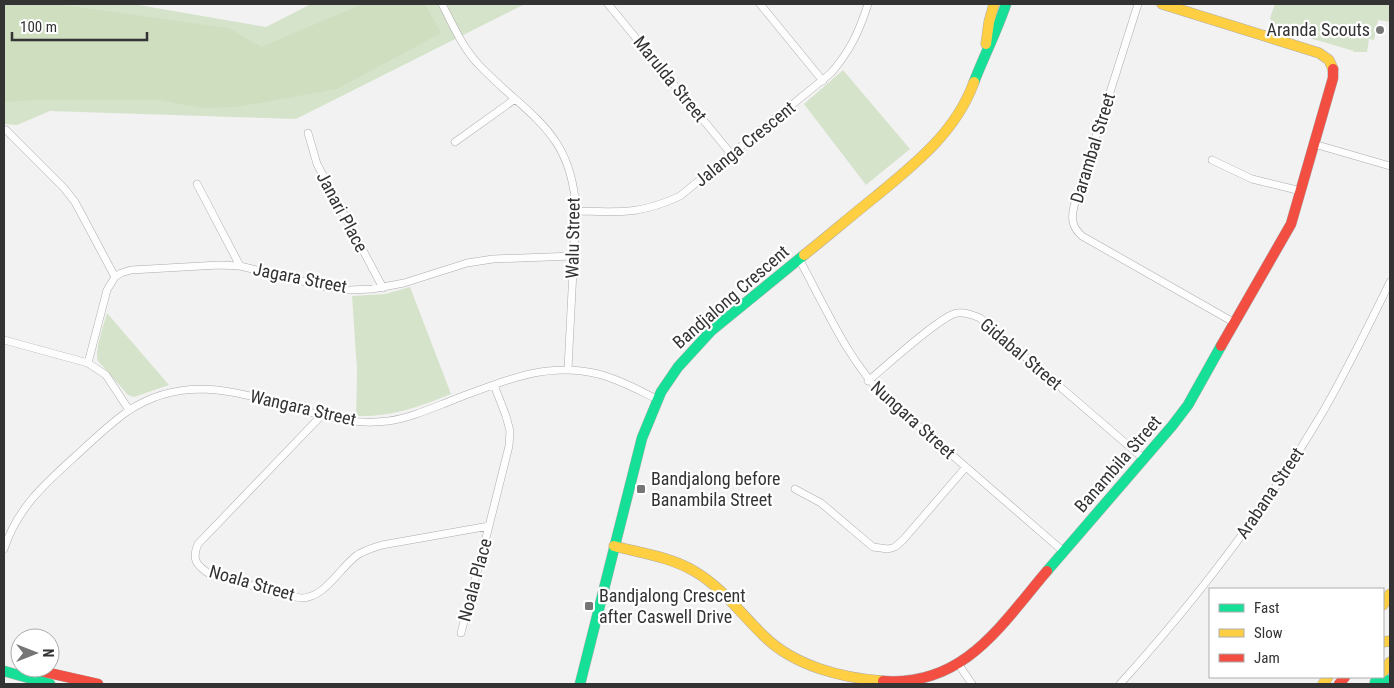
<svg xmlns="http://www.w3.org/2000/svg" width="1394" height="688" font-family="'Roboto Condensed',sans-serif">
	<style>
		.green { fill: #d6e3cb }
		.forest { fill: #cedebf }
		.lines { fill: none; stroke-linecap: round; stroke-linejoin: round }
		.street-casing { stroke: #acacac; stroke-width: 8 }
		.fast-casing { stroke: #acacac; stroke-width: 11 }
		.slow-casing { stroke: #acacac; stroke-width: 11 }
		.jam-casing { stroke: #acacac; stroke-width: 11 }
		.street { stroke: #fdfdfd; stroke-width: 7 }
		.fast { stroke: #16e098; stroke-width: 10 }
		.slow { stroke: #ffcf43; stroke-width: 10 }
		.jam { stroke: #f24e42; stroke-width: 10 }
		.poi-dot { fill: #777677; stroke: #fff; stroke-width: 2 }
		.labels { text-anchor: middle; stroke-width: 4.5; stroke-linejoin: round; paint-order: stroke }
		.poi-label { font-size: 18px; fill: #343334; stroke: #fff; text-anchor: start }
		.street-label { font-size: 18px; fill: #343334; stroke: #fff }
	</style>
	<rect width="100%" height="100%" fill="#f3f2f3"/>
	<!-- green -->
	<path class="green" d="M4,4H133L266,27L311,4H525L296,119L50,111L17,125L4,124Z
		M1275,4H1390V22L1378,20L1374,40L1369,39L1367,52H1353L1354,51L1299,35L1273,25L1270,18Z
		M843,70L910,149L866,185L804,104Z
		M410,287L451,394C418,407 393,417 356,416L357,370L352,296L385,294Z
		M107,313L169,385L134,397L128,395L98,361C94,350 104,325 107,313Z"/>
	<!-- forest -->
	<path class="forest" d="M4,4H55L229,28L261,47L363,4H425L441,33L337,89L237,107L202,108L158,100H37L4,102Z"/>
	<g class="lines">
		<defs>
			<path id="street" d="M442,4C453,25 463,49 480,66C529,117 572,131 576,211L568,369
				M608,4L732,155
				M760,4L823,81
				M1138,4L1074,206C1071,219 1072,227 1082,236L1235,323
				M6,130L64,188L75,202L115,277L107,290L88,363
				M308,133L317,164L383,288
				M455,142L515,99
				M1314,144L1390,166
				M1212,160L1252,179L1301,191
				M197,184L240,266
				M576,211C618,212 640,215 680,196L831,73C850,51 859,32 868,4
				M799,259C824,304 847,359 884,396L1064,552
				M115,277L121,273L131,270L219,265L240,266L327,287L349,290L372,289L404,283L467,263L493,259L574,256
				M4,340L88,363L106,375L129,410
				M868,381C885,367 940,316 957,313C966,312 972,315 980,318L1144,459
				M321,416L198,544C191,560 197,566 211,575L300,598C324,599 338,570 356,556C364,550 373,548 382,545L489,526L509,446L510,431L506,416L494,385
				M795,489L821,503L873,547L888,549L895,547L903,540L966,467
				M4,549C18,506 47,482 80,452C95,438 111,423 128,411C185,373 240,393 299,409C329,418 357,425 388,421C410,418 432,408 453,400C501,382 545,361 598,374C619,379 638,390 657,399
				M461,633L489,526
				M959,665L972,684
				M1120,684C1197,599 1266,509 1324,410C1348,368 1369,325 1390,282"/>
			<path id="fast" d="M974,82C984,56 997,31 1006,4
				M1047,571L1172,426L1188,405L1221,346
				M4,671L50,684
				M1375,682L1390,680
				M580,684L642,438L661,392L678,367L711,331L804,255"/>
			<path id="slow" d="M1162,4L1319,53L1329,60L1333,69
				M986,44L989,22L994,4
				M804,255C828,236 851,216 875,197C915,164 956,132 974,82
				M614,546C641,553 670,557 694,571C722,587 741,614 764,636C794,666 842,678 883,681
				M1383,605L1390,594
				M1383,642L1390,641
				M1383,672L1390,662
				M1323,684L1328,677"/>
			<path id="jam" d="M1221,346L1291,224L1333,78V69
				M27,668L98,684
				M883,681C964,687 1001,625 1047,571
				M1339,684L1345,677"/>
		</defs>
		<!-- street casing -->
		<use href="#street" class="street-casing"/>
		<!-- fast casing -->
		<use href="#fast" class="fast-casing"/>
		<!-- slow casing -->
		<use href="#slow" class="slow-casing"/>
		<!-- jam casing -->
		<use href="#jam" class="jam-casing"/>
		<!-- street -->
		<use href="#street" class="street"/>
		<!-- fast -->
		<use href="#fast" class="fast"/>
		<!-- slow -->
		<use href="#slow" class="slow"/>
		<!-- jam -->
		<use href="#jam" class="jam"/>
	</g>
	<!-- markers -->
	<g class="poi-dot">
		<circle cx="1380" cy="30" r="5"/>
		<rect x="636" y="484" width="10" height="10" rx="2.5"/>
		<rect x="584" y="601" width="10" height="10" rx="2.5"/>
	</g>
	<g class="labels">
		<!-- poi labels -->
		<g class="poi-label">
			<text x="1370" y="36" text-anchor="end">Aranda Scouts</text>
			<text x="651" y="485">Bandjalong before<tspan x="651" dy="21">Banambila Street</tspan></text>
			<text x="599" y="602">Bandjalong Crescent<tspan x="599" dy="21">after Caswell Drive</tspan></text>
		</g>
		<!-- street labels -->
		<g class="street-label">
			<text transform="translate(670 79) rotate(51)" y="6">Marulda Street</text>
			<text transform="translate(745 144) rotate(-39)" y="6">Jalanga Crescent</text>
			<text transform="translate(1093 148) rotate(-73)" y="6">Darambal Street</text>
			<text transform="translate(342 212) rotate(62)" y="6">Janari Place</text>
			<text transform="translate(573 238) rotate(-89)" y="6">Walu Street</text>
			<text transform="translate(300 278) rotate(11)" y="6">Jagara Street</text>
			<text transform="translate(731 297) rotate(-41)" y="6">Bandjalong Crescent</text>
			<text transform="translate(1021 354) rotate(40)" y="6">Gidabal Street</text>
			<text transform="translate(303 408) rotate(13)" y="6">Wangara Street</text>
			<text transform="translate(913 420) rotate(42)" y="6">Nungara Street</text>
			<text transform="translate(1118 464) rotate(-49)" y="6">Banambila Street</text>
			<text transform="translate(1270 493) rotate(-56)" y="6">Arabana Street</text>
			<text transform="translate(475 580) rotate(-75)" y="6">Noala Place</text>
			<text transform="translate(252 583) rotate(16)" y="6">Noala Street</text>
		</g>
	</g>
	<!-- border -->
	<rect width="1394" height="688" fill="none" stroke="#343334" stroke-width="10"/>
	<!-- legend -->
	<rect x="1209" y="588" width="175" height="90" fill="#ffffff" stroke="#aeadae"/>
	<rect x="1219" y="604" width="25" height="8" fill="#16e098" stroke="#aeadae"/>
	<text x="1254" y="613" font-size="15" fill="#343334">Fast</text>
	<rect x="1219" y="629" width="25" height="8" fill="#ffcf43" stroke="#aeadae"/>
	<text x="1254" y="638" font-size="15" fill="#343334">Slow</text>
	<rect x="1219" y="654" width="25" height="8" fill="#f24e42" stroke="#aeadae"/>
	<text x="1254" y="663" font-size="15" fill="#343334">Jam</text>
	<!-- north arrow -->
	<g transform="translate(35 653) rotate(90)"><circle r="24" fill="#ffffff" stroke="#aeadae"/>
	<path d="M0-4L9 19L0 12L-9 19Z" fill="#777677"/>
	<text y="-8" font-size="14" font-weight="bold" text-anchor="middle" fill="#343334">N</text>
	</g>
	<!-- scale -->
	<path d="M12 32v8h135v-8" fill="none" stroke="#343334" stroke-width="2.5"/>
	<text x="20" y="32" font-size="15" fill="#343334" stroke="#ffffff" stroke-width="4" paint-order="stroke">100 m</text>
</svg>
